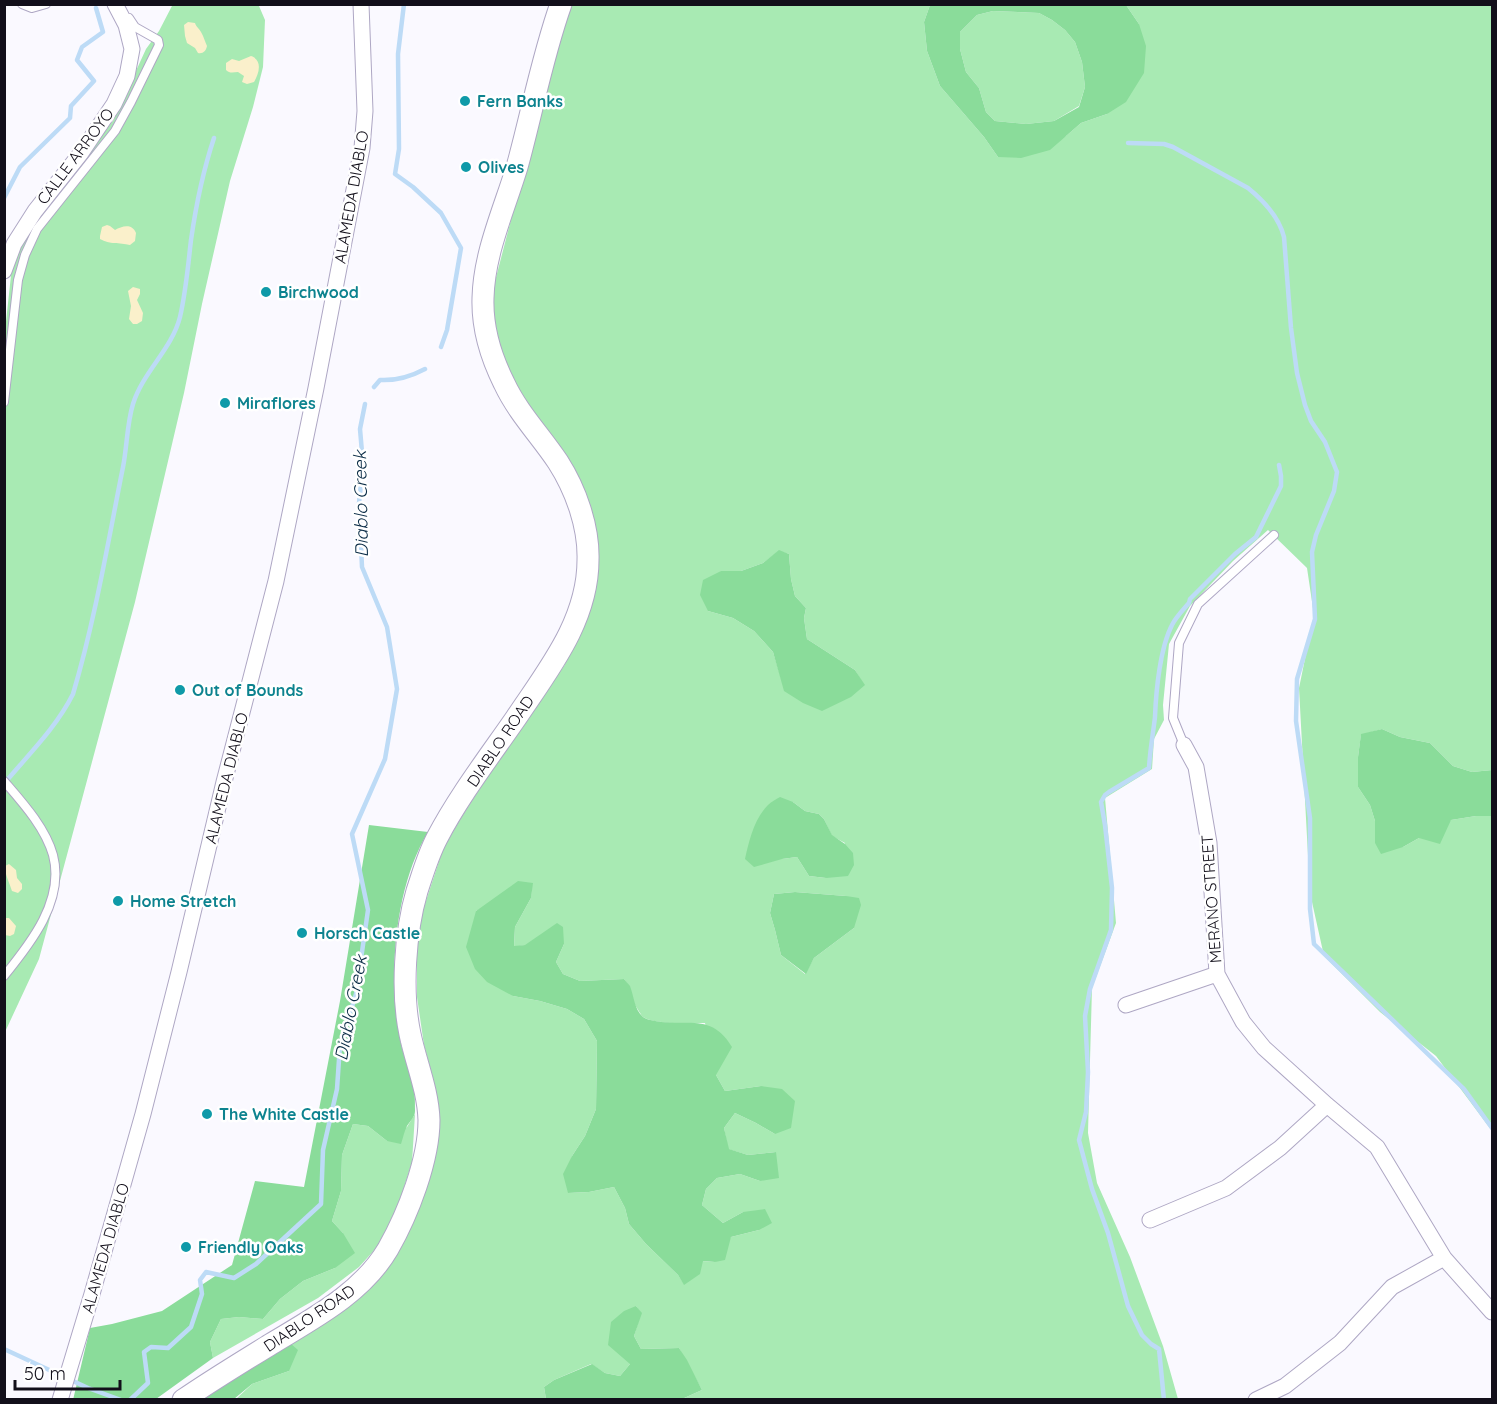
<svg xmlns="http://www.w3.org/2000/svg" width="1497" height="1404" font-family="Quicksand,sans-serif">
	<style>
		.green { fill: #a8eab3; fill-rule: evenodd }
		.forest { fill: #8adc9a; fill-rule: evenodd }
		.sand { fill: #faf0cb }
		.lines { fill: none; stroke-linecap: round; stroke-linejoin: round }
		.stream { stroke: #bddbf6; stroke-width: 4.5 }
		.lane-casing { stroke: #aea7c4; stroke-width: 10 }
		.street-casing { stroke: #aea7c4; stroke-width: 17 }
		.secondary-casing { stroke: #aea7c4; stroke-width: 23 }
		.lane { stroke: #fff; stroke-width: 8 }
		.street { stroke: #fff; stroke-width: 15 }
		.secondary { stroke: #fff; stroke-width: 21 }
		.culture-dot { fill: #0f9aa8; stroke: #fff; stroke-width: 2 }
		.labels { text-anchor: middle; stroke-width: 5; stroke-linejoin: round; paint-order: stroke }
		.culture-label { font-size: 16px; font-weight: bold; fill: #0d838f; stroke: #fff; text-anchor: start }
		.street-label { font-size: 16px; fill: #120f1a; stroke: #fff }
		.water-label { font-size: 18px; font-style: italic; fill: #092b45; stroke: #fff }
	</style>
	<rect width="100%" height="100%" fill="#faf9ff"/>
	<!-- green -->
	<path class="green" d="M173,4L256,5L259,6L265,20L263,67L253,107L230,181L202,304L184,393L135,602L39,959L5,1032L4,340L13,257L23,233L113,121L146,49L159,31Z
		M571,5H930L924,22L927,51L940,86L984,137L998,157L1066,136L1081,123L1107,114L1139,24L1126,5H1492V770L1472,772L1453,766L1430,743L1400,737L1382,729L1361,735L1358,757V787L1370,805L1375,821V843L1403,847L1451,820L1476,816H1492V1131L1436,1056L1380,1012L1324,956L1310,893L1299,688L1314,615L1307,568L1268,530L1233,561L1190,606L1169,644L1163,705L1164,720L1154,739L1152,769L1105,798L1116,923L1092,988L1088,1133L1097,1183L1130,1257L1163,1346L1178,1399H682L702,1390L679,1348L641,1349L634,1336L641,1313L636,1306L630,1364L620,1376L605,1373L591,1364L554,1380L544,1387L546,1399L235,1400L252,1384L289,1371L290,1343L371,1285L437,1118L433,1078L424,1045L417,997V947L421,916L443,849L461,818L495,765L532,710L564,666L584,622L597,548L510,380L497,342L493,309V289L552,62ZM779,551L789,554L791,579L795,596L806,608L804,618L807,639L855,670L864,685L785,691L773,652L754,631L733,618L708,611L721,571H741L763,563ZM793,802L805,811L819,814L824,819L832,836L845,843L826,878L809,876L797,857L782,859ZM532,883L531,898L515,927L514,947L525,945L564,944L556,962L563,974L580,981L624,979C632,989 630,995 635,1005C637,1008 641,1015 643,1017C655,1025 691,1023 705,1023L716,1075L725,1091L761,1086L775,1134L756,1123L735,1113L724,1128L728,1149L748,1155L776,1152L760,1181L740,1174L717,1178L706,1189L702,1205L723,1223L743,1212L759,1230L731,1237L715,1262L702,1261L684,1284L678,1275L646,1244L629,1224L625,1208L614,1187L589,1192L568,1193L572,1156L585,1136L596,1109L597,1041L584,1019L567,1009L540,1001L513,996L476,911ZM795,892L846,896L854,928L814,958L805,974L781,955L775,930L770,913L774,894Z
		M993,11L1039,13L1052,20L1065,30L1075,42L1082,62L1085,87L1079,106L1054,121L1026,124L995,121L986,112L979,88L966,72L960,49V32L977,15Z
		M415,1114L412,1162L395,1216L378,1246L359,1267L318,1298L213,1358L210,1342L221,1319L239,1317L263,1319L280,1299L303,1281L335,1268L343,1233L332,1221L341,1191L342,1155L353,1124L368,1126L387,1141L407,1127Z"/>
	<!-- forest -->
	<path class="forest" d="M930,5H1126L1139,24L1146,46L1144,73L1126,102L1107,114L1081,123L1050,150L1021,158L998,157L984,137L940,86L927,51L924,22ZM993,11L1039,13L1052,20L1065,30L1075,42L1082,62L1085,87L1079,107L1054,121L1026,124L995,121L986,112L979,88L966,72L960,49V32L977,15Z
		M779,550L789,554L791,579L795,596L806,608L804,618L807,639L855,670L865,685L851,697L822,711L803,703L784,691L773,652L754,631L733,618L708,611L700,595L703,580L721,571H741L763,563Z
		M1382,729L1400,737L1430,743L1453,766L1472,772L1492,770V816H1476L1451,820L1440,844L1419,838L1403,847L1381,854L1375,843V821L1370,805L1358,787V757L1361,734Z
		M780,797L793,802L805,811L819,814L824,819L832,835L845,844L853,853L854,865L848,876L826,878L809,876L797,857L782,859L754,867L745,859C749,841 754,819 768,805C771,802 776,799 780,797Z
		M369,825L428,832C393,890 387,984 402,1048C405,1060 410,1071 413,1083C415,1091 415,1102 415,1111C415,1117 410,1121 407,1126C404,1132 403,1138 401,1144L387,1141L368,1126L353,1124L342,1155L341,1191L332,1221L343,1233L355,1253L335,1268L303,1281L280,1299L263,1319L239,1317L221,1319L210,1342L213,1358L156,1399L73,1400L90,1328L112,1324L162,1311L232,1265L255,1181L304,1187L340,1001Z
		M518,881L533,883L531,898L515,927L514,946L525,945L557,923L563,927L564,944L556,962L563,974L580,981L624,979C626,981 628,984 630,986C634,996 634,1009 643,1017C647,1020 656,1021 661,1022C692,1025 713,1015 732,1047L716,1075L725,1091L761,1086L782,1089L795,1101L791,1128L775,1134L756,1123L735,1113L724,1128L729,1149L748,1155L776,1152L779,1178L760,1181L740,1174L717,1178L706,1189L702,1205L723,1223L743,1212L765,1209L772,1223L759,1230L731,1237L725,1260L715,1262L703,1261L700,1274L684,1285L678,1275L646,1244L629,1224L625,1208L614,1187L589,1192L568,1193L563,1174L572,1156L585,1136L596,1109L597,1041L584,1019L567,1009L540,1001L513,996L487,982L475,969L466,947L476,911Z
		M795,892L846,896L859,898L861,905L854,928L814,958L806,974L781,955L775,930L770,913L774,894Z
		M636,1306L642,1313L634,1336L641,1349L679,1348L687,1360L702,1390L682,1399H546L544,1387L554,1380L592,1364L605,1373L620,1376L630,1364L608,1345L611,1322L624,1311Z
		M290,1343L298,1350L289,1371L252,1384L234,1399L200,1400Z"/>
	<!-- sand -->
	<path class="sand" d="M188,22L195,23C196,27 199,28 201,32C204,37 205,42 207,46C206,51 203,54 198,53L195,48L187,43L185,36L184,25Z
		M251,56C263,60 259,74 254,82L247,84L242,82L244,76L238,72C234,72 230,74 226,70V63L232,59L239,61Z
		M107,225L110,226L115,230C122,226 132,223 136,233L135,241L130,245C119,242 110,245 100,239V236L102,227Z
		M133,287L140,289V294L137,300L143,313L142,321L137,324H133L129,319L131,306L128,291Z
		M9,864L16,870L17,878L22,884V889L18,893L12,891C10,884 4,872 5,866Z
		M5,918H9L16,926L14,934L10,936L5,935Z"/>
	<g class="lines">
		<!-- stream -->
		<path class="stream" d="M404,4L398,54L399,149L395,174L413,187L441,213L461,248L447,330L441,347
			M1128,143L1164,144L1173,147L1248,188C1264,201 1279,217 1284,237L1291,328L1297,373L1305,405L1311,421L1325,442L1337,472L1334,491L1316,535L1312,552L1315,619L1297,679L1296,721L1310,818V909L1314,944L1464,1089L1492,1128
			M4,198L20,167L70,118L71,106L94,81L77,60L82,47L103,32L96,8
			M374,387L380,380C397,381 410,377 425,369
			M8,779C31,752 57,726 73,694C95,620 108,542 123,467C127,447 127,423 133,404C143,372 172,349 180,317C186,291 188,266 191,240C196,205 203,171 214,138
			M4,1349L88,1388L121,1400
			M130,1400L148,1383L144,1352L151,1347L168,1348L191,1327L202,1294L200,1280L206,1272L234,1278L256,1264L321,1204L323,1150L337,1089L340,1045L356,994L368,910L352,834L385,759L397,689L387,627L362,567L359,503L363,464L360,429L365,404
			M1164,1400L1159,1349L1151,1344L1142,1335L1128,1306L1108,1233L1092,1189L1079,1140L1086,1112L1088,1072L1085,1016L1090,989L1111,930L1112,888L1105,825L1101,802L1105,795L1109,792L1149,768C1150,750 1153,734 1155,717C1156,691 1160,648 1172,625C1176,617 1183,610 1189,603L1190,599L1235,554L1256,537L1281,486V476L1279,465"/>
		<defs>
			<path id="lane" d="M22,4L32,8L46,4
				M4,402L18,280L25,255L37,229L115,131L131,102L159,45L158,40L135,27L129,18
				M1184,745L1173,718L1179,643L1198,604L1274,535
				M4,781C22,802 45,827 53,855C65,900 31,943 4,976"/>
			<path id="street" d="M4,271L14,244L35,211L81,153L114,104L127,76L132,49L126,25L115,4
				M1184,745L1196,767L1209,843L1217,974L1243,1022L1264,1048L1327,1105L1377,1147L1444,1258L1492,1312
				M1126,1005L1217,974
				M1150,1220L1226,1188L1280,1148L1327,1105
				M60,1400L92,1294L143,1114L179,972L224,782L276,581L316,388L362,148L365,111L361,4
				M1256,1400L1285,1386L1340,1343L1392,1287L1444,1258"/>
			<path id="secondary" d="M183,1400C212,1380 242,1362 271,1344C314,1318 362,1293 388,1249C408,1214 429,1160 429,1120C428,1090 416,1063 410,1034C401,992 405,932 417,891C423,873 428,855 437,838C459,796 489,757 516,718C548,670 588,621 588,560C589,527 576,490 558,462C540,435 518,413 504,383C491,357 482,328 483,298C484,253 504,210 517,167C532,113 542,57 561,4"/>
		</defs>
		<!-- lane casing -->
		<use href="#lane" class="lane-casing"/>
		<!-- street casing -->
		<use href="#street" class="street-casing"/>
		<!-- secondary casing -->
		<use href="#secondary" class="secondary-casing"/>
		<!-- lane -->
		<use href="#lane" class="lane"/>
		<!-- street -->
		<use href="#street" class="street"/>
		<!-- secondary -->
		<use href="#secondary" class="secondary"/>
	</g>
	<!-- markers -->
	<g class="culture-dot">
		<circle cx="465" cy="101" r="6"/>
		<circle cx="466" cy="167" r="6"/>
		<circle cx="266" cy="292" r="6"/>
		<circle cx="225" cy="403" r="6"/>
		<circle cx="180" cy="690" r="6"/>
		<circle cx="118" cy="901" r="6"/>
		<circle cx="302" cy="933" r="6"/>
		<circle cx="207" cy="1114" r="6"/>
		<circle cx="186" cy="1247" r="6"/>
	</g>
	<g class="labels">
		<!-- culture labels -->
		<g class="culture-label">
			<text x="477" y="107">Fern Banks</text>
			<text x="478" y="173">Olives</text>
			<text x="278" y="298">Birchwood</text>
			<text x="237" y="409">Miraflores</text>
			<text x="192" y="696">Out of Bounds</text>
			<text x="130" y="907">Home Stretch</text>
			<text x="314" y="939">Horsch Castle</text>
			<text x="219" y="1120">The White Castle</text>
			<text x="198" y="1253">Friendly Oaks</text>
		</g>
		<!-- street labels -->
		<g class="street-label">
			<text transform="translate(75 156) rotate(-53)" y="6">CALLE ARROYO</text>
			<text transform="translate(351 197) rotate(-80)" y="6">ALAMEDA DIABLO</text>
			<text transform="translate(500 741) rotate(-56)" y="6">DIABLO ROAD</text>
			<text transform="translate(226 778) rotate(-76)" y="6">ALAMEDA DIABLO</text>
			<text transform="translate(1211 899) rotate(-94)" y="6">MERANO STREET</text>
			<text transform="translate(105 1248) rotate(-74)" y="6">ALAMEDA DIABLO</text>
			<text transform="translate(309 1318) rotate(-34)" y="6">DIABLO ROAD</text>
		</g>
		<!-- water labels -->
		<g class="water-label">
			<text transform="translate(361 504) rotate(-91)" y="6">Diablo Creek</text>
			<text transform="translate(351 1008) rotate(-79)" y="6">Diablo Creek</text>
		</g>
	</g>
	<!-- border -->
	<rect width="1497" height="1404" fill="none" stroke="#120f1a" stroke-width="12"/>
	<!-- scale -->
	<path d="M15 1380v9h105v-9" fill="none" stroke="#120f1a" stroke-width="3"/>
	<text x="24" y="1380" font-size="18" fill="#120f1a" stroke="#ffffff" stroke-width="4.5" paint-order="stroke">50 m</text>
</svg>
